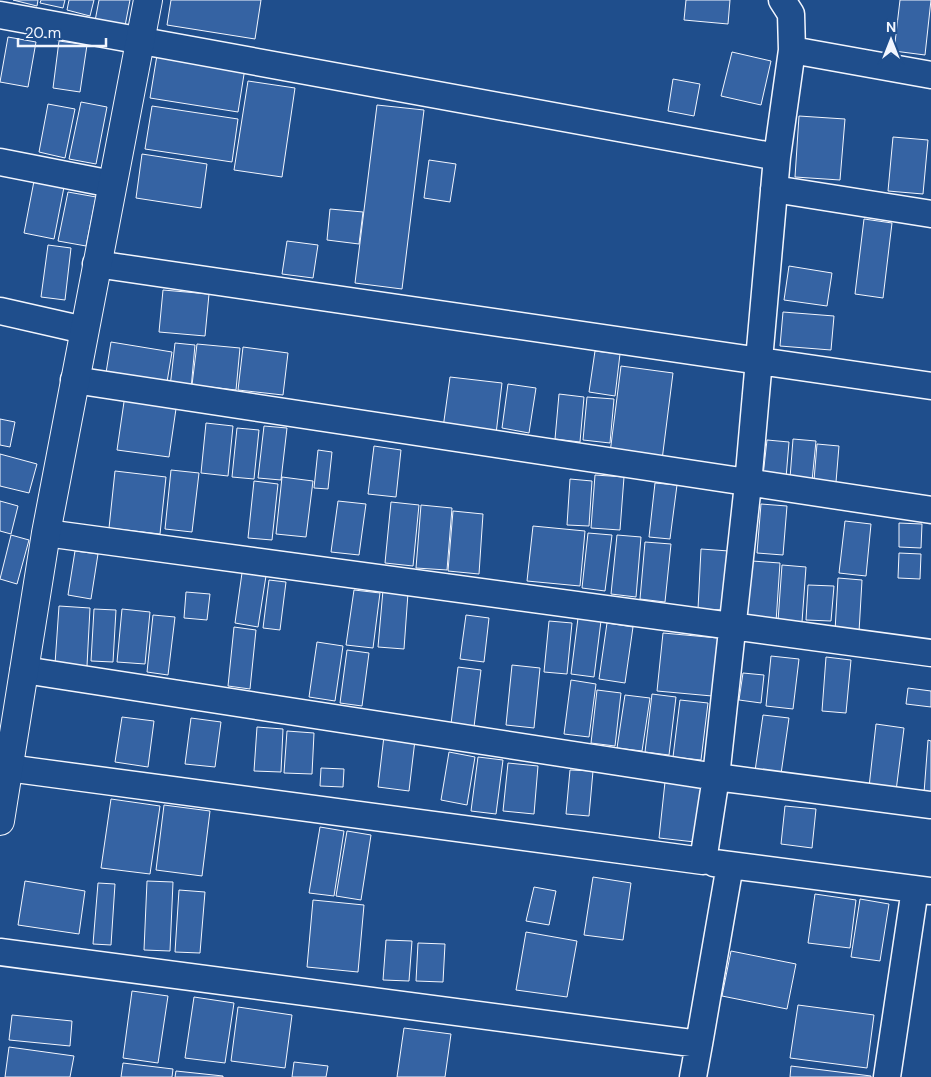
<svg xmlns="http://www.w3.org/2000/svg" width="931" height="1077" font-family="'DM Sans',sans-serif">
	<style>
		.building { fill: #3563a3; stroke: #f2f6ff }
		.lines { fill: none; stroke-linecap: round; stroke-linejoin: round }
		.minor-casing { stroke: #f2f6ff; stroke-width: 29 }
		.tertiary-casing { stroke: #f2f6ff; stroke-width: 30 }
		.minor { stroke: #1f4e8c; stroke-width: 26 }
		.tertiary { stroke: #1f4e8c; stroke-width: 28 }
	</style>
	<rect width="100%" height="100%" fill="#1f4e8c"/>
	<!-- building -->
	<path class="building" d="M13,0H38L37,6Z
		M41,0H65L63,8L40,3Z
		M69,0H94L90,16L67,10Z
		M99,0H130L125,26L95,21Z
		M171,0H261L255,39L167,25Z
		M686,0H730L728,24L684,20Z
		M900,0H931L925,55L894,51Z
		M8,37L36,42L28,87L0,82Z
		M59,41L87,45L80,92L53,88Z
		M732,52L771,61L761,105L721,96Z
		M157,55L245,68L238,112L150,98Z
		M673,79L700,84L694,116L668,111Z
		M248,81L295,88L282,177L234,170Z
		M81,102L107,107L96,164L69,159Z
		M48,104L75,109L65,158L39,152Z
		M377,105L424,110L402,289L355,283Z
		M152,106L238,119L232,162L145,149Z
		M799,116L845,119L840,180L795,177Z
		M893,137L928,140L923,194L888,191Z
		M142,154L207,164L201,208L136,198Z
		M429,160L456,164L450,202L424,198Z
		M34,181L64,187L54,239L24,233Z
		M68,192L96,197L86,246L58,241Z
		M330,209L363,212L359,244L327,240Z
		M864,219L892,223L883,298L855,294Z
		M287,241L318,245L313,278L282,274Z
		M48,245L71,248L65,300L41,297Z
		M789,266L832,273L827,306L784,300Z
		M163,290L209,294L205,336L159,332Z
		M783,312L834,316L831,350L780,346Z
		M111,342L172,352L166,388L105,379Z
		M175,343L195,345L191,389L170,387Z
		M197,344L240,348L236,390L192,385Z
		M243,347L288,353L283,395L238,390Z
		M595,351L620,354L615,396L589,392Z
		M621,366L673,373L662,460L610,453Z
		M450,377L502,383L496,434L443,428Z
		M508,384L536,388L529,433L502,428Z
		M559,394L584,397L580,442L555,439Z
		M125,395L177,402L169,457L117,450Z
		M587,397L614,399L610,443L583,440Z
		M0,419L15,422L10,447L0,445Z
		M206,423L233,426L228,476L201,473Z
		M264,426L287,428L281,480L258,478Z
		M237,428L259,430L254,479L232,477Z
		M793,439L816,441L812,481L790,478Z
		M767,440L789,442L786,478L763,476Z
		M817,444L839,446L836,482L814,480Z
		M374,446L401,450L396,497L368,494Z
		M318,450L332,452L328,489L314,488Z
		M0,454L37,464L29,493L0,486Z
		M171,470L199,473L192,532L165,529Z
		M115,471L166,477L160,534L109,528Z
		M595,475L624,477L620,530L591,528Z
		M282,477L313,481L306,537L276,534Z
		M570,479L592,481L589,526L567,525Z
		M254,481L278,484L272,540L248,538Z
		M655,483L677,485L670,539L649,537Z
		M0,501L18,506L11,534L0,531Z
		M338,501L366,504L359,555L331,552Z
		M391,502L419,505L413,566L385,563Z
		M761,504L787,506L783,555L757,553Z
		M421,505L452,508L447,570L416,568Z
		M453,511L483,514L479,574L448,571Z
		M845,521L871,524L866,576L839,573Z
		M899,523L922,524L921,548L899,547Z
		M533,526L585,531L580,586L527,581Z
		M588,533L612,535L605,591L582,588Z
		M11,535L29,540L17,584L0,579Z
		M617,535L641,537L636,597L611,594Z
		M645,542L671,544L665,602L640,599Z
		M701,549L729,551L726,610L698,609Z
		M75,551L98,554L91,599L68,595Z
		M899,553L921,554L920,579L898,578Z
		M752,561L780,563L776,622L747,620Z
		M782,565L806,567L802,622L778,621Z
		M242,573L266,576L258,627L235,623Z
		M838,578L862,580L859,632L835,631Z
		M269,580L286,582L280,630L263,628Z
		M808,585L834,586L831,621L806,620Z
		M354,590L380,593L373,648L346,645Z
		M383,590L408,593L404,649L378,647Z
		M186,592L210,594L207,620L184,618Z
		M59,606L90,608L87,666L55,664Z
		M94,609L116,610L113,662L91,661Z
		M122,609L150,612L145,664L117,662Z
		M153,615L175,617L168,675L147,672Z
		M466,615L489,618L484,662L460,659Z
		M578,618L601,621L594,677L571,674Z
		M549,621L572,623L567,674L544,672Z
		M607,623L633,627L625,683L599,679Z
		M234,627L256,630L250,689L228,686Z
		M663,633L718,638L712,696L657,691Z
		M317,642L343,646L335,701L309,697Z
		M347,650L369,653L362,706L340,703Z
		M771,656L799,659L793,709L766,706Z
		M826,657L851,660L846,713L822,711Z
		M512,665L540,668L534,728L506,725Z
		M458,667L481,670L474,727L451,724Z
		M743,673L764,675L761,703L739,700Z
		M571,680L596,684L589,737L564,734Z
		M908,688L931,691V707L906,704Z
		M597,690L621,693L615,746L591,743Z
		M652,694L676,697L669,755L645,752Z
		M625,695L650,698L642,751L617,748Z
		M680,700L708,703L701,760L673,757Z
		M763,715L789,718L781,774L755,771Z
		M122,717L154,721L148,767L115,762Z
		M191,718L221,722L215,767L185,764Z
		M876,724L904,728L896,791L869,787Z
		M257,727L283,729L281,772L254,771Z
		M287,731L314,733L312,774L284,773Z
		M384,736L415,740L409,791L378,787Z
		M928,740L931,741V793H924Z
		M449,752L475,757L467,805L441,800Z
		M478,757L503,760L496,814L471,811Z
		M508,763L538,766L534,814L503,811Z
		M321,768L344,769L343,787L320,786Z
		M570,770L593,771L589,816L566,814Z
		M665,782L701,786L695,842L659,838Z
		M111,799L160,806L150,874L101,868Z
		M164,805L210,811L202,876L156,870Z
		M785,806L816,809L812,848L781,844Z
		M320,827L344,831L334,896L309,893Z
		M347,831L371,835L361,900L336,896Z
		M593,877L631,883L623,940L584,935Z
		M25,881L85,891L79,934L18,925Z
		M147,881L173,882L170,951L144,950Z
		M98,883L115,884L111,945L93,944Z
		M534,887L556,891L549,925L526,921Z
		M179,890L205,892L200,953L175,952Z
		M815,894L856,900L850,948L808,943Z
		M860,899L889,904L880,961L851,957Z
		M313,900L364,905L358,972L307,967Z
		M526,932L577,941L567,997L516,990Z
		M386,940L412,941L409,981L383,980Z
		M418,943L445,944L443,982L416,981Z
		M731,951L796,964L787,1009L722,996Z
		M132,991L168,996L158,1063L123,1058Z
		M194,997L234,1003L225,1063L185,1058Z
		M798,1005L874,1015L867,1068L790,1058Z
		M238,1007L292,1015L285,1068L231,1061Z
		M12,1015L72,1021L70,1046L9,1040Z
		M404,1028L451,1034L445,1077H397Z
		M9,1047L74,1056L70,1077H5Z
		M294,1062L328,1066L326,1077H292Z
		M123,1063L173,1069L172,1077H121Z
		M791,1066L871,1076V1077H790Z
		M176,1071L223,1076V1077H175Z"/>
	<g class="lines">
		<defs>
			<path id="minor" d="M0,15L777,157
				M792,50L931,75
				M0,162L112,184
				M774,189L931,214
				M96,264L931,386
				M0,311L84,330
				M74,380L931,510
				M46,533L931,653
				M24,670L716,777L748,484L777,157L792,50L791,14L782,0
				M8,768L703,861L716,777L931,805
				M714,863L931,891
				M0,952L699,1044L730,865
				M693,1077L699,1044
				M887,1077L915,889"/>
			<path id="tertiary" d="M0,821L46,533L148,0"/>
		</defs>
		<!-- minor casing -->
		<use href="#minor" class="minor-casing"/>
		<!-- tertiary casing -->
		<use href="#tertiary" class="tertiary-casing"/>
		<!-- minor -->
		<use href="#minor" class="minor"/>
		<!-- tertiary -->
		<use href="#tertiary" class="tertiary"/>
	</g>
	<!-- north arrow -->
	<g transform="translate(891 40)" stroke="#1f4e8c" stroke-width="4" paint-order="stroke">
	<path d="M0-4L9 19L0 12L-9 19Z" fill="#f2f6ff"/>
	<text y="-8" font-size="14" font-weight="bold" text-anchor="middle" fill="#f2f6ff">N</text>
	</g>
	<!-- scale -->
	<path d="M18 38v8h88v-8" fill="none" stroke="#f2f6ff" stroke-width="2.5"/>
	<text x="25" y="38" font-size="15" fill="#f2f6ff" stroke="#1f4e8c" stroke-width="4" paint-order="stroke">20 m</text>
</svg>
